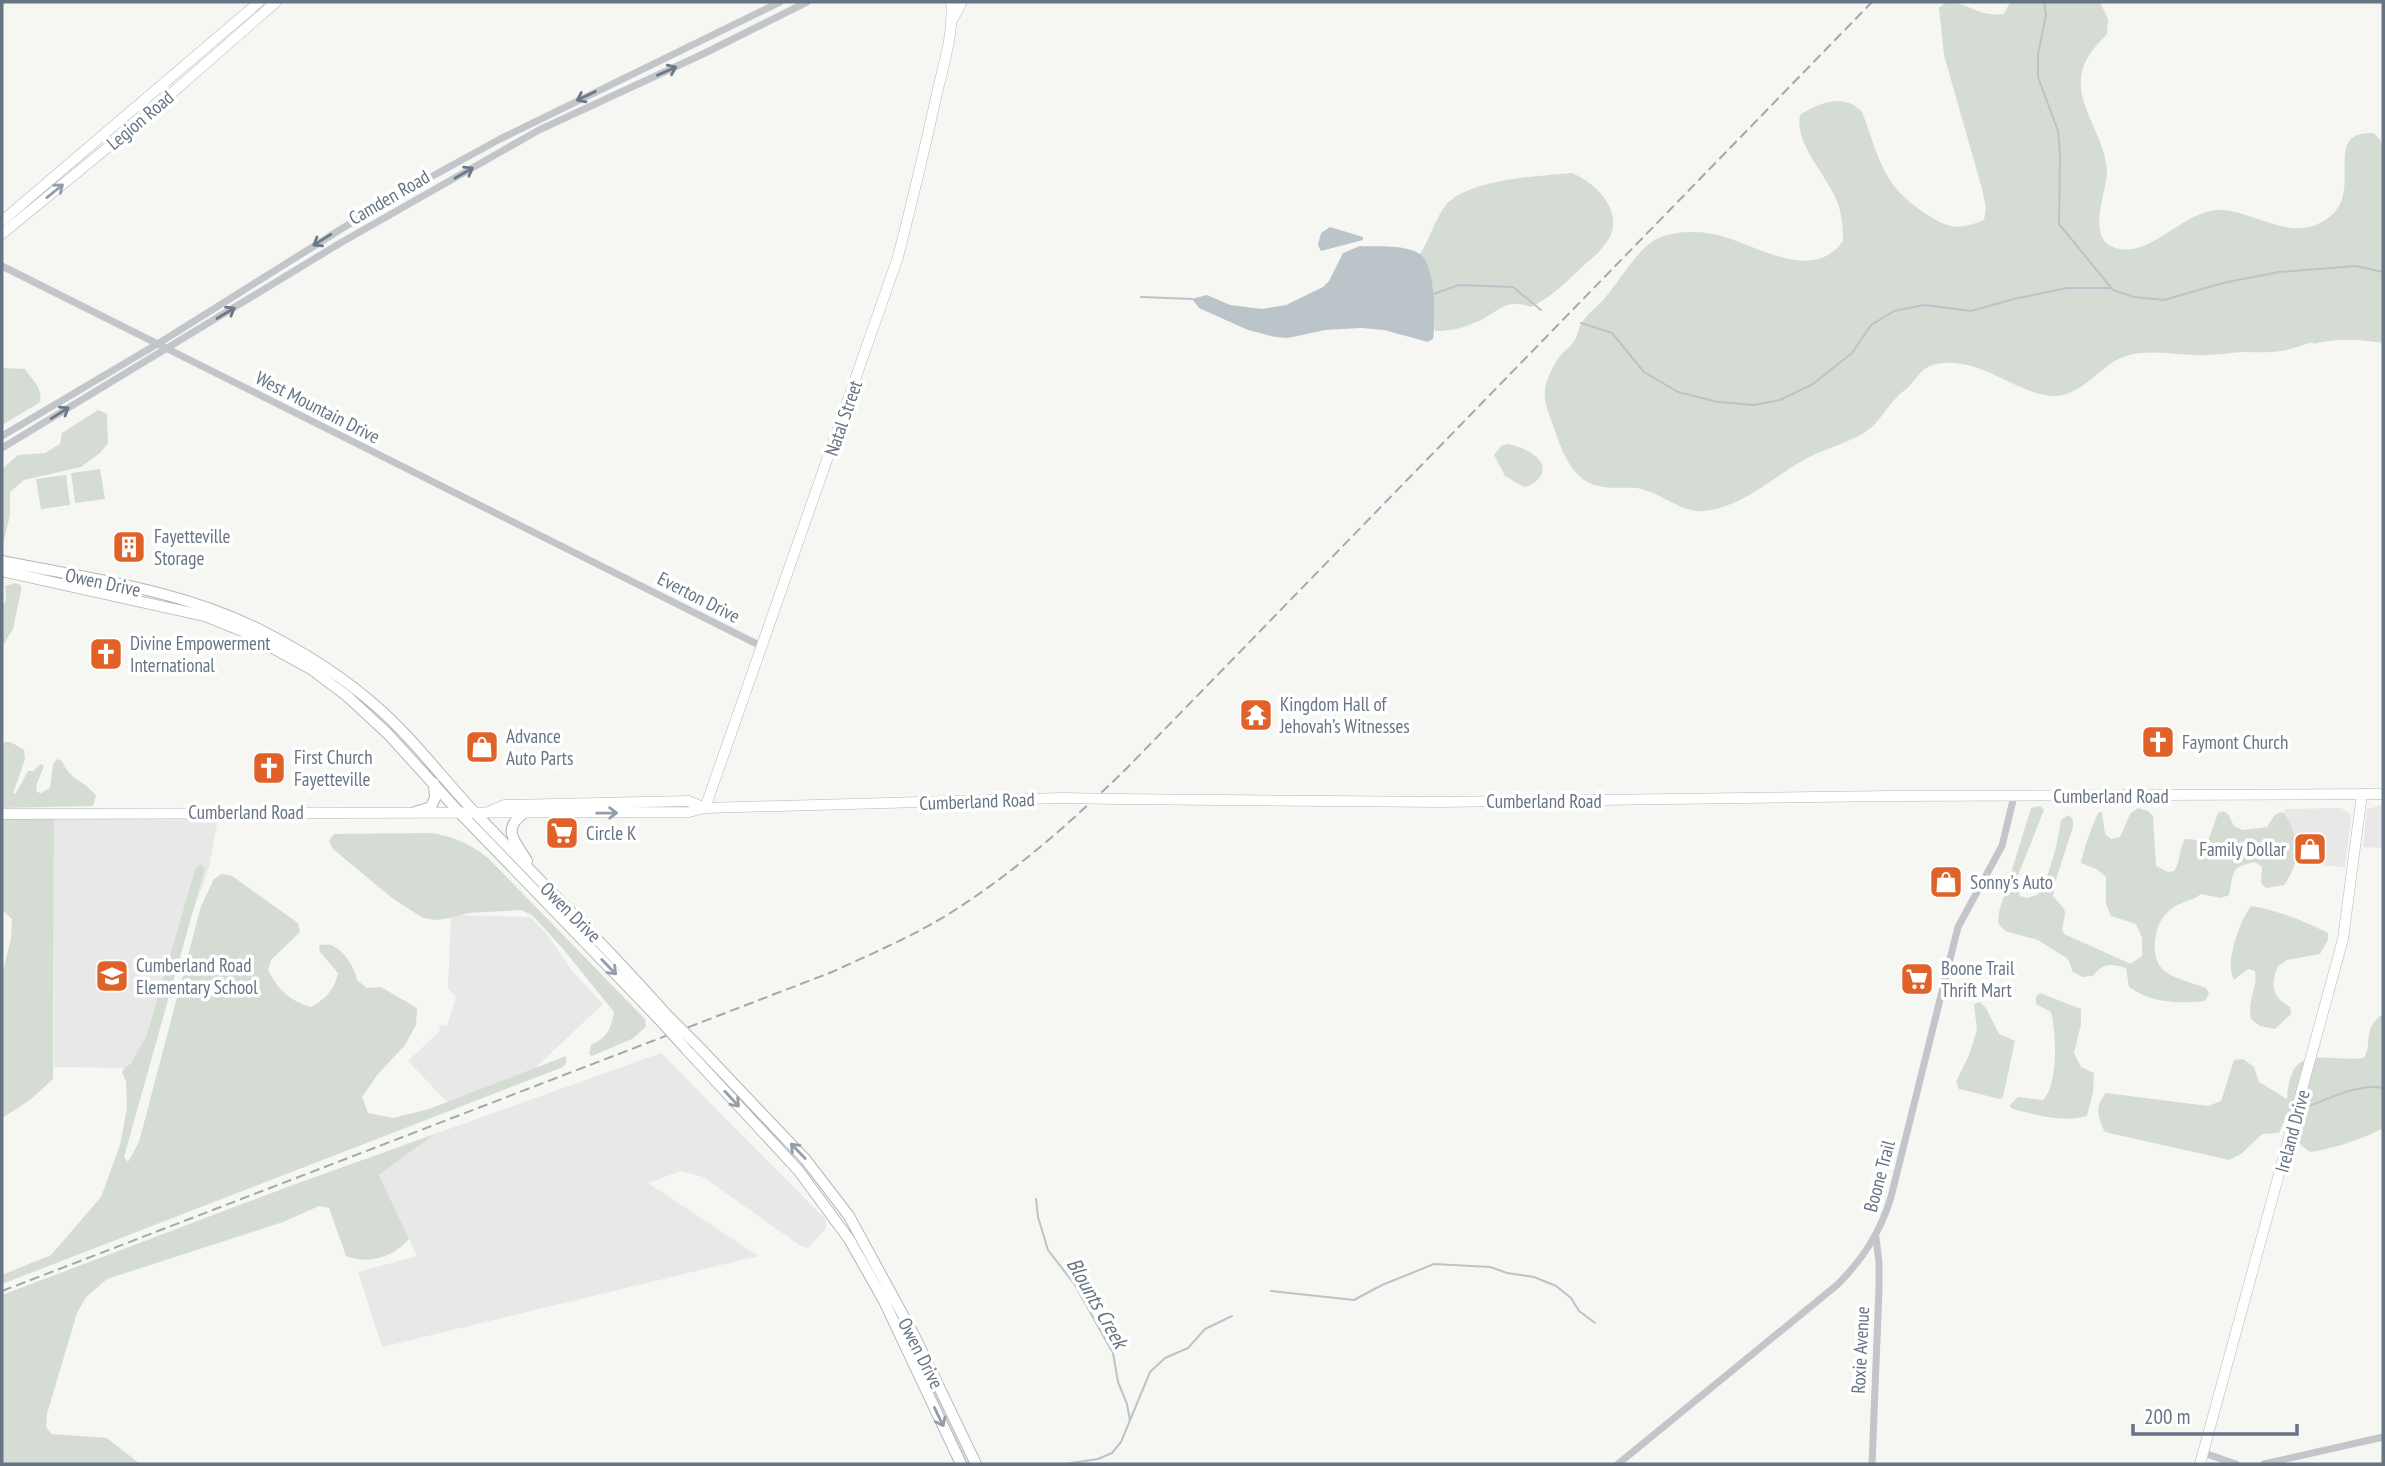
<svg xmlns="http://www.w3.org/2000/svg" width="2385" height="1466" font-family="'PT Sans Narrow',sans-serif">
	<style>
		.built { fill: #e7e8e7 }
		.green { fill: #d5dcd3 }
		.water { fill: #bac4c9 }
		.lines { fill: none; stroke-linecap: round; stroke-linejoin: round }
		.stream { stroke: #bac4c9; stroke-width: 2 }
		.major-casing { stroke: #b3b7bb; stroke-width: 11 }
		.highway-casing { stroke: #b3b6ba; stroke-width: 12 }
		.minor { stroke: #c2c5c9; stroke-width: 7 }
		.major { stroke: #fff; stroke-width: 10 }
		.highway { stroke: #fff; stroke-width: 10 }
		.rail { stroke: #a3a8ae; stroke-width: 2; stroke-dasharray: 10 5; stroke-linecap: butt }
		.major-bridge-casing { stroke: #b3b7bb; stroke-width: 11; stroke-linecap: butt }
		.highway-bridge-casing { stroke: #b3b6ba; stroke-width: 12; stroke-linecap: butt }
		.major-bridge { stroke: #fff; stroke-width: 10 }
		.highway-bridge { stroke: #fff; stroke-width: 10 }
		.oneway { stroke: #6b7887 }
		.oneway2 { stroke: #949ea9 }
		.labels { text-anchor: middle; stroke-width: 7; stroke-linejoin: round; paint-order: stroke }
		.street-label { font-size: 19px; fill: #667484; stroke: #fff }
		.poi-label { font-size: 19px; fill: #667484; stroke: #fff; text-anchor: start }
		.water-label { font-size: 21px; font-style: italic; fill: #627680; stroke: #fff }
	</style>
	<rect width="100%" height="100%" fill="#f6f7f3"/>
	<!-- built -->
	<path class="built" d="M2383,805V848L2363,847L2367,809Z
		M2341,808L2349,813L2351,818L2345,867L2296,864L2295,835L2284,813L2285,809Z
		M54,817L218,818L209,868L135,1068L54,1067Z
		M451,915L530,917L546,933L573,972L603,1004L533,1070L448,1103L408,1061L439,1032L440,1025L447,1026L456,997L448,988Z
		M661,1053L826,1220V1228L808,1248L801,1246L703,1177L681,1171L648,1183L758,1256L382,1347L358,1272L417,1256L379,1175L435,1134Z"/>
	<!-- green -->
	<path class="green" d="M1946,2C1969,2 1976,17 2004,14L2010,2H2100L2108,19L2107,34C2095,47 2082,60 2081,79C2078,107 2105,138 2107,170C2108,192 2082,242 2120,249C2151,255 2183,213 2216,210C2254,208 2291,246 2328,218C2366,191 2319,131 2374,133L2381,141L2383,148V343C2358,339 2338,338 2313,344V342C2303,345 2292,349 2282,351C2269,353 2256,352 2243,352C2228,353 2213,356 2197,355C2174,355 2148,349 2126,356C2100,364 2083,397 2053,396C2015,394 1980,355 1936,364C1923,367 1919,375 1911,384C1908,389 1901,392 1897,397C1888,406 1881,418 1872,427C1854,442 1828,447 1807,458C1774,476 1744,507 1704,511C1680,513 1661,492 1637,488C1625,487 1611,489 1598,486C1577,482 1564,458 1558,439C1546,402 1536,396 1557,360C1562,352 1570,348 1574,341C1578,335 1578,328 1582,323C1587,314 1597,307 1604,299C1620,281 1639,245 1661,237C1679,230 1706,231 1725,237C1761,248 1814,282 1843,241C1843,230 1842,217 1839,207C1830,177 1794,146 1800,115C1819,103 1844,92 1862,112C1881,161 1881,185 1928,215C1949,229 1959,230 1984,220L1986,208L1982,189L1944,55L1939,8Z
		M1572,173C1598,184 1628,215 1605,244C1599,253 1590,260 1582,267C1566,283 1551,297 1531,307C1503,297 1498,314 1474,323C1461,329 1449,331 1435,331C1434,305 1436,276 1420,254C1430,239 1435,219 1445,206C1466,179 1540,176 1572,173Z
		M2,368L25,369C32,380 45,391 39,403L2,425Z
		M98,410L107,414L108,443L100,453L81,467L24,480L10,492V515L2,548V469L18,455L45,453L60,444L62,433Z
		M1507,444C1517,446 1526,449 1534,455C1551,467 1540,484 1524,487L1505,476L1494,455L1501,446Z
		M100,469L105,499L75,503L71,473Z
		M66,475L70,505L41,509L36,479Z
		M15,583L21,585V591L13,629L2,647V607L6,600L5,586Z
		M5,742H11L24,750L25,759L13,794L16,793L28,771H33L41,764L44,766L36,786L37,792L41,793L50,788L53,764L57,759L62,761C70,781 85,780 96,796L93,806L2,808V746Z
		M2040,806L2044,810L2015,883L2020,896L2027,898L2037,895C2051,873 2057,846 2061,820L2069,815L2073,820V827L2057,876L2053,896C2067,913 2067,907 2062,929L2064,934L2131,964L2142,956V938L2136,924L2111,916L2106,904V877L2098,870L2081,863C2082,855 2094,819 2099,812H2102L2105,834L2111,839L2120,837L2130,814L2138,808L2148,811L2153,816L2156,866L2168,872L2174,871C2181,861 2178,852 2185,839L2198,840L2209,838L2218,813L2223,811L2228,814L2234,826L2243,830L2267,827L2274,816L2280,812L2284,813C2300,839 2302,860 2284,885L2266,888L2261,883L2262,867L2255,862C2230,867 2234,872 2229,895L2221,898L2201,894C2191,902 2177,902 2168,912C2159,920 2156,930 2155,942C2152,977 2178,977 2206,988L2209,993L2205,1001C2179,1004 2151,1003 2129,987L2126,968C2110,964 2104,962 2093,976L2083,977L2073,972L2068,959L2038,940L2005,931L1998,923L1999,912L2031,808Z
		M54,817L53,1079L30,1100L2,1118V974L11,939L12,919L2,910V819Z
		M430,833C454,836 470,844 488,858L645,1019L646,1027L632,1039L592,1056L589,1054L591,1045C608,1037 611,1029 614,1012L564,950L532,915L521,910L469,913L450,918L436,920L423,918L392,898L333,849L329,841L334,834Z
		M200,864L205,868L124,1157L128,1162L139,1142L201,906L214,879L222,874L232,876L298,923L300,932L271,960L268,970C277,989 291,1002 311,1007C327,998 334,990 338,973L320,952L319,945C323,945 327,944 331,945C344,950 355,968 357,980L367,988L381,987L417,1008L416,1025L405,1045L378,1074L362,1097L368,1113L393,1118L429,1109L566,1056V1063L563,1067L2,1284V1275L51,1255L101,1197L120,1145L127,1108L126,1081L122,1073L124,1068L131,1064L147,1035L195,870Z
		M2251,906C2274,909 2307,922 2328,933V940L2320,954L2287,960L2278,966C2270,985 2272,997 2290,1007L2291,1014L2275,1029L2260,1026L2251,1019C2247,997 2258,990 2255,971L2248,969L2234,980C2224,964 2240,920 2251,906Z
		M2040,993L2081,1009V1024L2074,1053L2081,1067L2094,1073L2093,1092L2087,1116C2062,1123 2037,1115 2013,1109L2009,1106L2018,1097L2043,1100C2059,1084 2056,1033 2051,1012L2036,1004V997Z
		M1980,1002L1986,1008L1999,1034L2015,1041L2003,1097L2000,1099L1959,1089L1956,1082L1969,1055L1977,1030L1974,1004Z
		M2380,1016H2383V1128C2366,1138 2329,1150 2310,1152C2295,1142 2292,1131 2287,1115L2279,1133L2262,1134L2241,1154L2229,1160L2105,1132C2097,1119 2095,1105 2106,1093L2208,1106L2221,1101L2234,1060L2243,1059L2254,1067L2259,1082L2287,1099C2291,1040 2322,1063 2364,1058C2373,1043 2362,1032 2380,1016Z
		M435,1134L379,1175L409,1239C394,1257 368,1265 346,1256L329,1208L319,1206L283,1222L107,1279L86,1297L77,1313L47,1414L46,1427L52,1434L107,1438L140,1464H2V1295L290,1186Z
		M895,1307L969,1464H965L892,1309Z"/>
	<!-- water -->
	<path class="water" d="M1330,227L1363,237V240L1321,251L1318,245L1321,233Z
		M1360,246C1377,247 1405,244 1420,254C1436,266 1436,321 1433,339L1428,342L1384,330L1361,328L1325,330L1288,338L1275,337L1248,330L1199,308L1192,299L1207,295L1230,305L1262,309L1286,305L1323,287L1329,281L1343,253Z"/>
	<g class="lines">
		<!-- stream -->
		<path class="stream" d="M2044,2L2046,15L2038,54V77L2058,131L2060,154L2059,224L2113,290L2134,297L2164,300L2223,283L2279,272L2356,266L2383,272
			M1433,294L1459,285L1513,287L1541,310
			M1141,297L1192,299
			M1581,323L1612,333L1644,372L1678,392L1718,402L1754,405L1780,400L1813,384L1852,353L1871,325L1894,311L1924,305L1971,311L2014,299L2067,288H2111
			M2303,1108C2328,1100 2356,1083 2383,1088
			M1036,1199L1038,1217L1048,1250L1075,1285L1113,1353L1118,1382L1127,1404L1130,1421
			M1271,1291L1354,1300L1382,1285L1434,1264L1490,1267L1507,1273L1534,1277L1556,1286L1571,1298L1579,1311L1595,1323
			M1065,1464L1098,1459L1112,1453L1121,1442L1150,1372L1165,1358L1188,1348L1205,1329L1232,1316"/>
		<defs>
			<path id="major" d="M953,19L962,2
				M2,221L259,2
				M2,234L140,121L276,2
				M1117,799L1441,802L1891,796L2383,794
				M705,808L898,257C912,202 925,148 937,93C944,63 954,32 951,2
				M490,811L504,805L689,801L705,808
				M2,814L689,812L705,808L1063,798
				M2200,1464L2343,939L2362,794"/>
			<path id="highway" d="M2,561C90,579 185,590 266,633C305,653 343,677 376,706C414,739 445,782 480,818C542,883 606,946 666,1014
				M2,571L205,616L240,630L311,669L347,696L388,734L459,812L657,1017
				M415,812L431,807L435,798L434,783
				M523,814C501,830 516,842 527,861
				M697,1045L806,1160L849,1216L916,1339L976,1464
				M686,1049L798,1170L849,1239L884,1301L961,1464"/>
		</defs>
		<!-- major casing -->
		<use href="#major" class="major-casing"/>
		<!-- highway casing -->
		<use href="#highway" class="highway-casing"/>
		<!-- minor -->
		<path class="minor" d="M2,266L763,647
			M2,436L164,340L362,216L409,189L500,139L780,2
			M2,448L342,242L539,130L703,54L807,2
			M2204,1453L2236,1464
			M1618,1464L1837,1285C1863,1259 1880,1233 1891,1197L1958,927L2002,846L2014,796
			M1872,1464L1879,1289V1262L1876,1238
			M2264,1464L2383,1437"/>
		<!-- major -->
		<use href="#major" class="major"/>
		<!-- highway -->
		<use href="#highway" class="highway"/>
		<!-- rail -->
		<path class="rail" d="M2,1291L832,972C871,954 911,937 947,915C1013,874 1070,823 1125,770L1872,2"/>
		<defs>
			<path id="major-bridge" d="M1063,798L1117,799"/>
			<path id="highway-bridge" d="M666,1014L697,1045
				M657,1017L686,1049"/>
		</defs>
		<!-- major-bridge casing -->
		<use href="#major-bridge" class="major-bridge-casing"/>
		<!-- highway-bridge casing -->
		<use href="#highway-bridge" class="highway-bridge-casing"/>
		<!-- major-bridge -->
		<use href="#major-bridge" class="major-bridge"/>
		<!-- highway-bridge -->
		<use href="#highway-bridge" class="highway-bridge"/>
	</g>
	<!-- one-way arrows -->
	<defs><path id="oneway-shaft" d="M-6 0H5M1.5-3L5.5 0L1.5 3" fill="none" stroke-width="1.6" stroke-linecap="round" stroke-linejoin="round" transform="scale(1.75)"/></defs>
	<g class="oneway">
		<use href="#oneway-shaft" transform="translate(667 71) rotate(-24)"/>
		<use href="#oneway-shaft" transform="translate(586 96) rotate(154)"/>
		<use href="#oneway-shaft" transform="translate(464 173) rotate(-30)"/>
		<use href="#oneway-shaft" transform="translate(322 240) rotate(148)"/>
		<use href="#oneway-shaft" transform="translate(226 313) rotate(-31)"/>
		<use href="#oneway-shaft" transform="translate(60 413) rotate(-32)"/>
	</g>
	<g class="oneway2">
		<use href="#oneway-shaft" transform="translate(55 191) rotate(-39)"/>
		<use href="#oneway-shaft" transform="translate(607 813) rotate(-1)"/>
		<use href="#oneway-shaft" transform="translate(609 967) rotate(46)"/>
		<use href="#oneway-shaft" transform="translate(732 1099) rotate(47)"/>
		<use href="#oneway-shaft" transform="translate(798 1151) rotate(-134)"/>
		<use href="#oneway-shaft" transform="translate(939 1417) rotate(64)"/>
	</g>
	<!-- icons -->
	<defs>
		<symbol id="building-square" viewBox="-11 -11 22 22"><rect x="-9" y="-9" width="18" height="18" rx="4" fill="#e16229" stroke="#fff"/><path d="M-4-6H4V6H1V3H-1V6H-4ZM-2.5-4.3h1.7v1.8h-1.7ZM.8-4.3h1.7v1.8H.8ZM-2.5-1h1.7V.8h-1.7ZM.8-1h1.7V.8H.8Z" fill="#fff"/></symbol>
		<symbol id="church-square" viewBox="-11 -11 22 22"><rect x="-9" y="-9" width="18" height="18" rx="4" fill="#e16229" stroke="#fff"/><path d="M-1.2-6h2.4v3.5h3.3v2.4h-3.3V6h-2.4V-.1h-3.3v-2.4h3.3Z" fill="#fff"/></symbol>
		<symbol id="temple-square" viewBox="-11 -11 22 22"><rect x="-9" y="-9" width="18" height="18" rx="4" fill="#e16229" stroke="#fff"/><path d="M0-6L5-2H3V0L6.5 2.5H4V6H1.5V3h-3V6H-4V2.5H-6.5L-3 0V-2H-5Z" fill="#fff"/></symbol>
		<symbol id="shop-square" viewBox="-11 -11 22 22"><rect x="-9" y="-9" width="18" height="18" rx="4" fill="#e16229" stroke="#fff"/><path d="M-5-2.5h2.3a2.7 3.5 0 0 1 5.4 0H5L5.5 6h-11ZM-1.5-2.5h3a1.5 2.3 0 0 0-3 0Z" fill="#fff"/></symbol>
		<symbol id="supermarket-square" viewBox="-11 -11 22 22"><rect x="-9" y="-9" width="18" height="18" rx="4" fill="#e16229" stroke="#fff"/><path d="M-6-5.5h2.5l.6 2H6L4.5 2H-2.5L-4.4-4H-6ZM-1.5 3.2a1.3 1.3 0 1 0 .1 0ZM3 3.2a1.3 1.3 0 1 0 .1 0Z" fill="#fff"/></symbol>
		<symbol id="school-square" viewBox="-11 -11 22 22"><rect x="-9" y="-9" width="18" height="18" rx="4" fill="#e16229" stroke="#fff"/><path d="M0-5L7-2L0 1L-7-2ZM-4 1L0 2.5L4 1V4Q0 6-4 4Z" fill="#fff"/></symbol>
	</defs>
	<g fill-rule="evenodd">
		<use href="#building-square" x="110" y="528" width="38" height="38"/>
		<use href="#church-square" x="87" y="635" width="38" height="38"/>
		<use href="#temple-square" x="1237" y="696" width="38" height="38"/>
		<use href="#church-square" x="2139" y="723" width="38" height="38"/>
		<use href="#shop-square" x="463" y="728" width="38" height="38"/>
		<use href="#church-square" x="250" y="749" width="38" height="38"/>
		<use href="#supermarket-square" x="543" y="814" width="38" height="38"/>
		<use href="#shop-square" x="2291" y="830" width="38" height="38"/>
		<use href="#shop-square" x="1927" y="863" width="38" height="38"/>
		<use href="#school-square" x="93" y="957" width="38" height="38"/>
		<use href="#supermarket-square" x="1898" y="960" width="38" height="38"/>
	</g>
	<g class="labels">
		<!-- street labels -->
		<g class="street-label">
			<text transform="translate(140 120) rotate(-40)" y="7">Legion Road</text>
			<text transform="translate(389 197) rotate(-30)" y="7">Camden Road</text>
			<text transform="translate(318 407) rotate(27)" y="7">West Mountain Drive</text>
			<text transform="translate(843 418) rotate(-71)" y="7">Natal Street</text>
			<text transform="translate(103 582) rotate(12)" y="7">Owen Drive</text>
			<text transform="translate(699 597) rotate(27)" y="7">Everton Drive</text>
			<text x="2111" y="803">Cumberland Road</text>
			<text transform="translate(977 801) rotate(-2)" y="7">Cumberland Road</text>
			<text x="1544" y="808">Cumberland Road</text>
			<text x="246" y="819">Cumberland Road</text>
			<text transform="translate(571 912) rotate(45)" y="7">Owen Drive</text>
			<text transform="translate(2292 1131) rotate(-75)" y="7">Ireland Drive</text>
			<text transform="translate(1879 1176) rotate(-75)" y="7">Boone Trail</text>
			<text transform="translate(1860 1350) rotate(-87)" y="7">Roxie Avenue</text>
			<text transform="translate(921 1353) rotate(63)" y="7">Owen Drive</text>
		</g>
		<!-- poi labels -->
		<g class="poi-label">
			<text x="154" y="543">Fayetteville<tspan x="154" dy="22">Storage</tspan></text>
			<text x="130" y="650">Divine Empowerment<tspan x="130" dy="22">International</tspan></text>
			<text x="1280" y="711">Kingdom Hall of<tspan x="1280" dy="22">Jehovah’s Witnesses</tspan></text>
			<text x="506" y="743">Advance<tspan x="506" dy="22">Auto Parts</tspan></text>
			<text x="2182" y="749">Faymont Church</text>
			<text x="294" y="764">First Church<tspan x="294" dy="22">Fayetteville</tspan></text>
			<text x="586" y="840">Circle K</text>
			<text x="2286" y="856" text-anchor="end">Family Dollar</text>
			<text x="1970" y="889">Sonny's Auto</text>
			<text x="136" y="972">Cumberland Road<tspan x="136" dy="22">Elementary School</tspan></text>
			<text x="1941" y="975">Boone Trail<tspan x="1941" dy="22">Thrift Mart</tspan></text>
		</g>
		<!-- water labels -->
		<g class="water-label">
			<text transform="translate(1097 1303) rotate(60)" y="7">Blounts Creek</text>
		</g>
	</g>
	<!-- border -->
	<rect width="2385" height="1466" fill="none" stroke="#667484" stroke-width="7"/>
	<!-- scale -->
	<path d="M2133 1424v10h164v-10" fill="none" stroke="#667484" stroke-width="3.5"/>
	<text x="2144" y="1424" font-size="21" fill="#667484" stroke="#ffffff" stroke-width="5" paint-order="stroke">200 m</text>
</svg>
